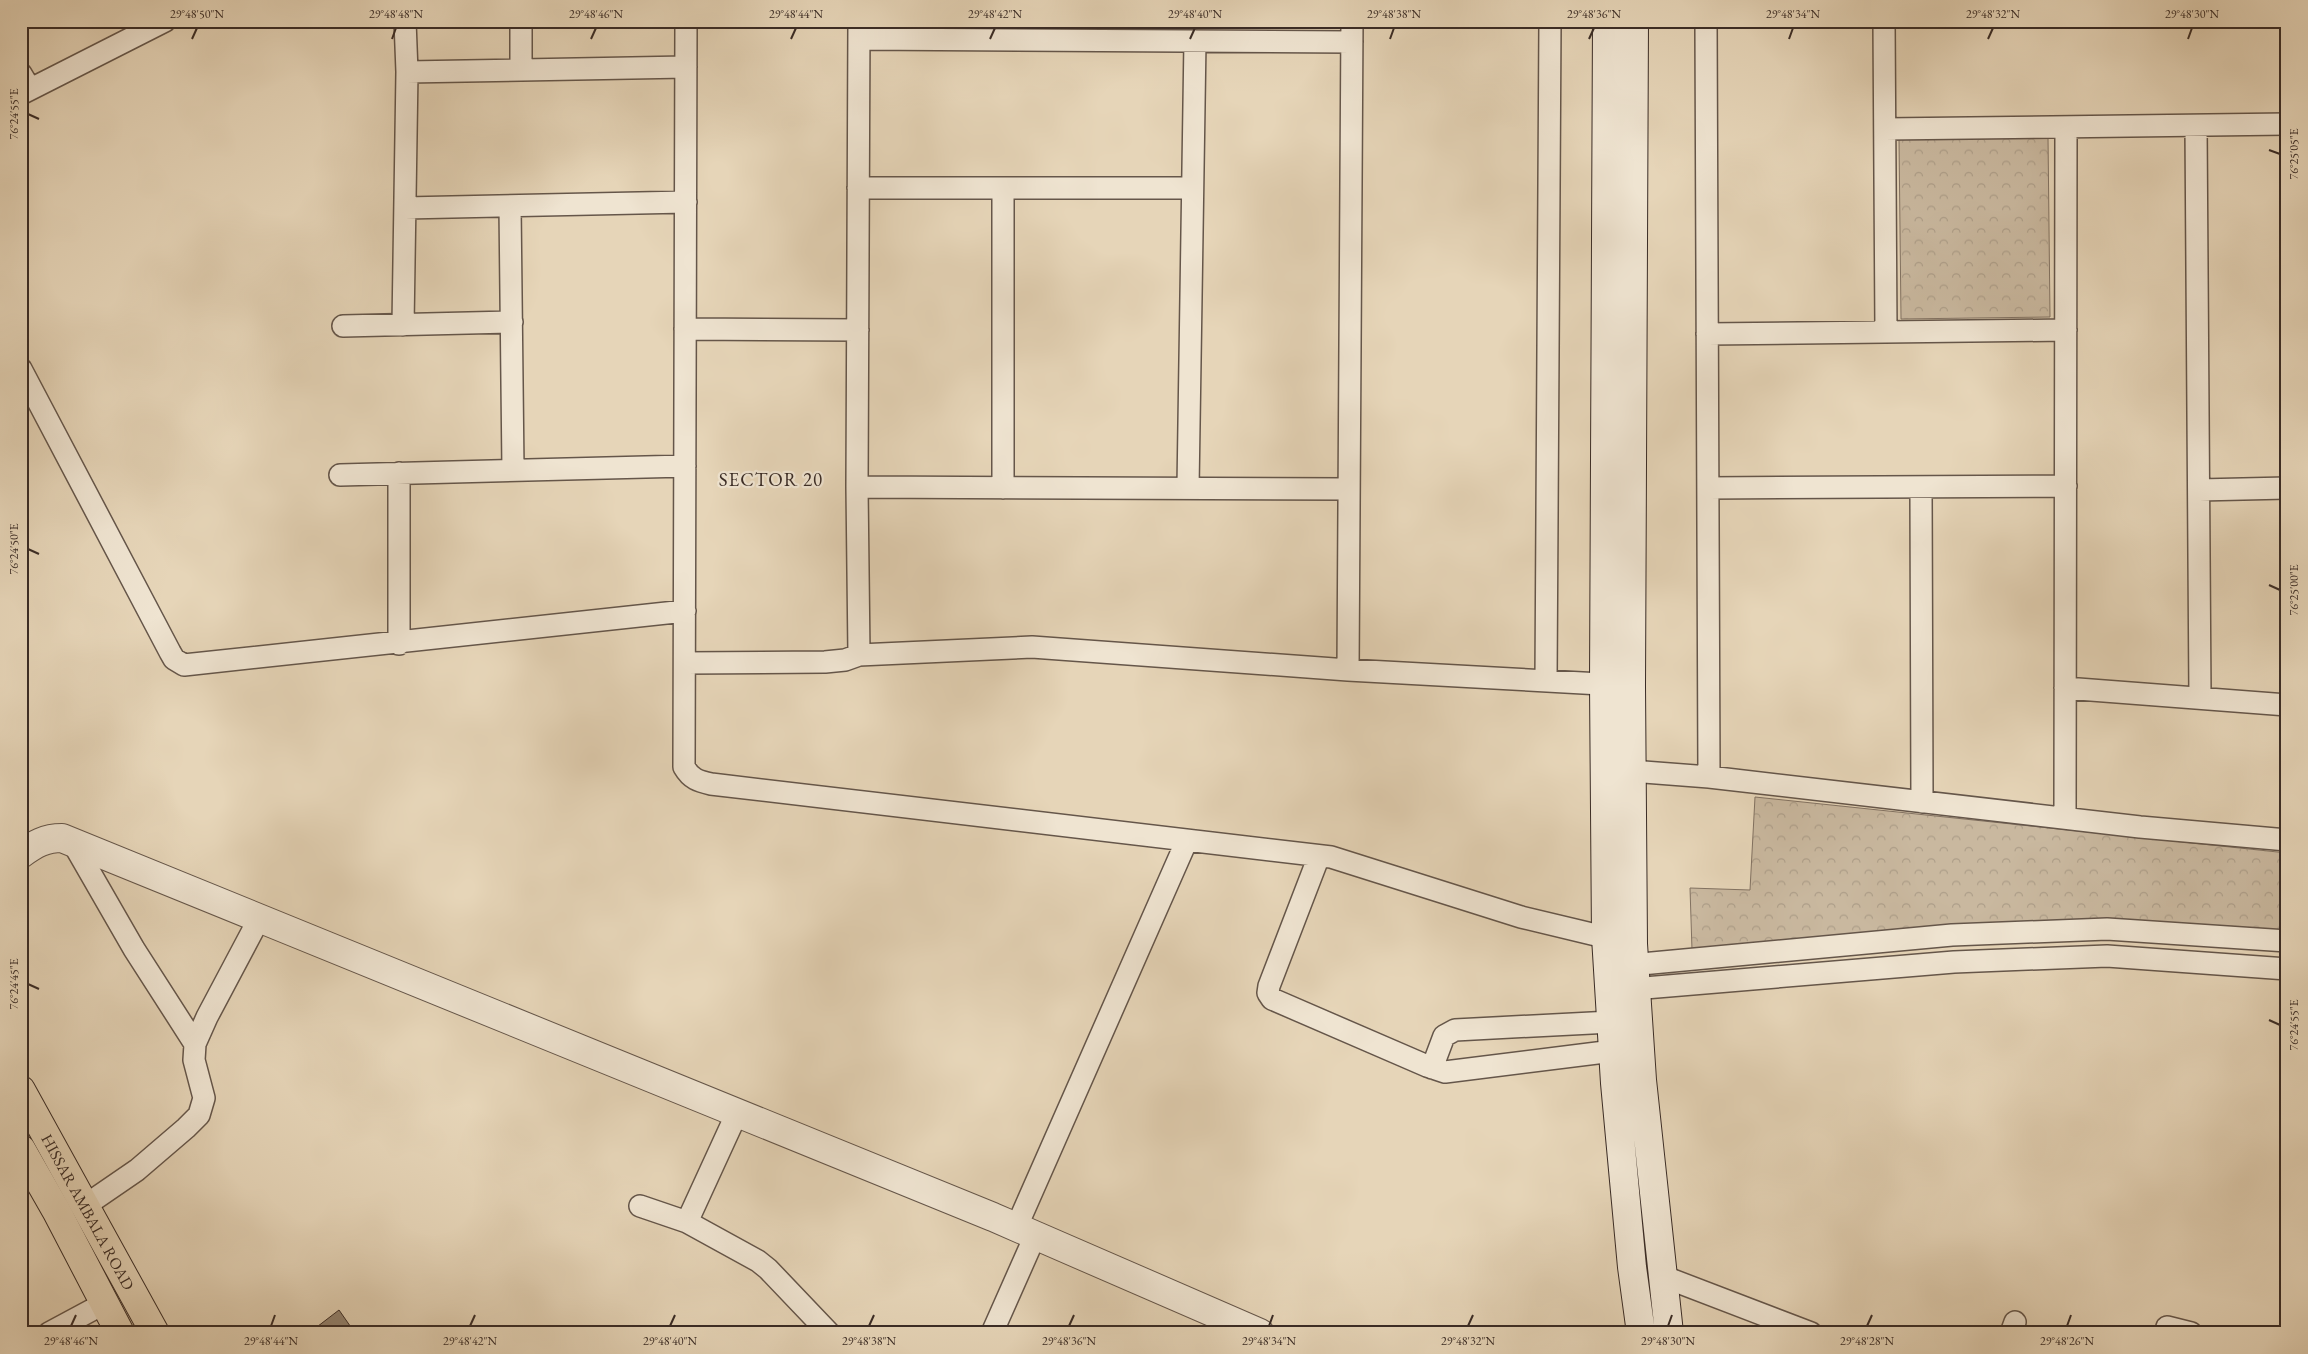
<svg xmlns="http://www.w3.org/2000/svg" width="2308" height="1354" font-family="'EB Garamond',serif">
	<style>
		.park { fill: url(#park-crowns); stroke: #827262 }
		.building { fill: #938472; stroke: #3a2c26 }
		.lines { fill: none; stroke-linecap: round; stroke-linejoin: round }
		.minor-casing { stroke: #65564a; stroke-width: 24 }
		.tertiary-casing { stroke: #65564a; stroke-width: 30 }
		.secondary-casing { stroke: #3a2c26; stroke-width: 30 }
		.primary-casing { stroke: #3a2c26; stroke-width: 30 }
		.minor { stroke: #efe4d1; stroke-width: 21 }
		.tertiary { stroke: #efe4d1; stroke-width: 28 }
		.secondary { stroke: #efe4d1; stroke-width: 28 }
		.primary { stroke: #e6d5b8; stroke-width: 28 }
		.ticks { fill: none; stroke: #3a2c26; stroke-width: 2 }
		.labels { text-anchor: middle; stroke-width: 4.5; stroke-linejoin: round; paint-order: stroke }
		.street-label { font-size: 16px; fill: #3a2c26; stroke: #efe4d1 }
		.quarter-label { font-size: 19px; letter-spacing: 1px; fill: #3a2c26; stroke: #efe4d1 }
		.neatline { fill: none; stroke: #3a2c26; stroke-width: 2 }
		.ticks-label { font-size: 12px; text-anchor: middle; fill: #3a2c26 }
	</style>
	<defs>
		<pattern id="park-crowns" width="20" height="18" patternUnits="userSpaceOnUse" patternTransform="scale(1.25)"><rect width="20" height="18" fill="#c9b89f"/><path d="M2 6a3 3 0 1 1 6 0M12 15a3 3 0 1 1 6 0" fill="none" stroke="#ad9e89"/></pattern>
	</defs>
	<rect width="100%" height="100%" fill="#e6d5b8"/>
	<filter id="stains"><feTurbulence type="fractalNoise" baseFrequency=".004" numOctaves="4"/><feColorMatrix values="0 0 0 0 .2 0 0 0 0 .09 0 0 0 0 .02 0 0 0 .5 -.17"/></filter>
	<radialGradient id="worn" r=".72"><stop offset=".6" stop-color="#630" stop-opacity="0"/><stop offset="1" stop-color="#630" stop-opacity=".3"/></radialGradient>
	<!-- park -->
	<path class="park" d="M2048,137L2050,317L1901,319L1899,139Z
		M1755,797L2287,853V934L1692,950L1690,888L1750,890Z"/>
	<!-- building -->
	<path class="building" d="M339,1310L355,1333H309Z"/>
	<g class="lines">
		<defs>
			<path id="minor" d="M521,21V70
				M686,21L684,767C691,779 698,781 711,784L1331,857L1521,917L1621,941
				M859,21L857,487L859,655
				M1706,21L1709,777
				M1884,21L1886,332
				M859,39L1352,42
				M407,72L686,67
				M21,74L30,89
				M21,94L165,21
				M2196,126L2200,698
				M1885,129L2287,124
				M858,188H1192
				M1003,188V488
				M510,206L513,470
				M405,208L686,202
				M403,325L407,72L405,21
				M343,326L512,322
				M685,329L858,330
				M1707,334L2066,330
				M21,369L170,652L174,659L184,665L685,611
				M340,475L685,466
				M857,487L1349,489
				M1921,487L1922,802
				M1188,488L1195,41
				M1708,488L2066,486
				M2199,490L2287,488
				M399,644V473
				M685,663L825,662L845,660L859,655L1032,647L1348,670L1619,685
				M1348,670L1352,21
				M1546,681L1550,21
				M2065,688L2287,705
				M1618,770L1709,777L2140,827L2287,840
				M2065,818L2066,127
				M73,843L134,949L195,1044
				M1319,856L1269,986L1268,993L1272,999L1427,1066L1445,1072L1613,1051
				M1620,966L1952,935L2107,929L2287,941
				M1621,990L1954,962L2107,956L2287,969
				M1432,1068L1444,1036L1455,1030L1611,1022
				M86,1205L137,1170L186,1128L199,1115L204,1098L194,1060L195,1044L207,1017L260,917
				M640,1206L687,1222L758,1261L768,1269L829,1333
				M687,1222L737,1113
				M1016,1228L1187,840
				M1662,1276L1811,1333
				M2167,1327L2191,1333
				M49,1333L103,1304
				M992,1333L1035,1236
				M2011,1333L2015,1322"/>
			<path id="tertiary" d="M21,854C35,844 45,838 62,838L993,1217L1260,1333"/>
			<path id="secondary" d="M1607,21L1604,684L1606,937L1615,1083L1632,1267L1641,1333
				M1634,21L1631,686L1633,944L1642,1080L1669,1333"/>
			<g id="primary">
				<path id="s1" d="M21,1090L155,1333"/>
				<path d="M21,1149L57,1212L120,1333"/>
			</g>
		</defs>
		<!-- minor casing -->
		<use href="#minor" class="minor-casing"/>
		<!-- tertiary casing -->
		<use href="#tertiary" class="tertiary-casing"/>
		<!-- secondary casing -->
		<use href="#secondary" class="secondary-casing"/>
		<!-- primary casing -->
		<use href="#primary" class="primary-casing"/>
		<!-- minor -->
		<use href="#minor" class="minor"/>
		<!-- tertiary -->
		<use href="#tertiary" class="tertiary"/>
		<!-- secondary -->
		<use href="#secondary" class="secondary"/>
		<!-- primary -->
		<use href="#primary" class="primary"/>
	</g>
	<!-- ticks -->
	<path class="ticks" d="M192,39L197,28M392,39L396,28M591,39L596,28M791,39L796,28M990,39L995,28M1190,39L1195,28M1390,39L1394,28M1589,39L1594,28M1789,39L1793,28M1988,39L1993,28M2188,39L2192,28M28,114L39,119M2269,150L2280,154M28,549L39,554M2269,585L2280,590M28,984L39,989M2269,1020L2280,1025M71,1326L76,1315M271,1326L275,1315M470,1326L475,1315M670,1326L675,1315M869,1326L874,1315M1069,1326L1074,1315M1269,1326L1273,1315M1468,1326L1473,1315M1668,1326L1672,1315M1867,1326L1872,1315M2067,1326L2071,1315"/>
	<g class="labels">
		<!-- street labels -->
		<g class="street-label">
			<text dy="6" stroke="none"><textPath href="#s1" startOffset="139">HISSAR AMBALA ROAD</textPath></text>
		</g>
		<!-- quarter labels -->
		<g class="quarter-label">
			<text x="771" y="486">SECTOR 20</text>
		</g>
	</g>
	<!-- margin -->
	<rect width="2308" height="1354" fill="none" stroke="#e6d5b8" stroke-width="55"/>
	<rect x="28" y="28" width="2252" height="1298" class="neatline"/>
	<g class="ticks-label">
		<text x="197" y="18">29°48'50"N</text>
		<text x="396" y="18">29°48'48"N</text>
		<text x="596" y="18">29°48'46"N</text>
		<text x="796" y="18">29°48'44"N</text>
		<text x="995" y="18">29°48'42"N</text>
		<text x="1195" y="18">29°48'40"N</text>
		<text x="1394" y="18">29°48'38"N</text>
		<text x="1594" y="18">29°48'36"N</text>
		<text x="1793" y="18">29°48'34"N</text>
		<text x="1993" y="18">29°48'32"N</text>
		<text x="2192" y="18">29°48'30"N</text>
		<text transform="translate(14 114) rotate(-90)" y="4">76°24'55"E</text>
		<text transform="translate(2294 154) rotate(-90)" y="4">76°25'05"E</text>
		<text transform="translate(14 549) rotate(-90)" y="4">76°24'50"E</text>
		<text transform="translate(2294 590) rotate(-90)" y="4">76°25'00"E</text>
		<text transform="translate(14 984) rotate(-90)" y="4">76°24'45"E</text>
		<text transform="translate(2294 1025) rotate(-90)" y="4">76°24'55"E</text>
		<text x="71" y="1345">29°48'46"N</text>
		<text x="271" y="1345">29°48'44"N</text>
		<text x="470" y="1345">29°48'42"N</text>
		<text x="670" y="1345">29°48'40"N</text>
		<text x="869" y="1345">29°48'38"N</text>
		<text x="1069" y="1345">29°48'36"N</text>
		<text x="1269" y="1345">29°48'34"N</text>
		<text x="1468" y="1345">29°48'32"N</text>
		<text x="1668" y="1345">29°48'30"N</text>
		<text x="1867" y="1345">29°48'28"N</text>
		<text x="2067" y="1345">29°48'26"N</text>
	</g>
	<rect width="100%" height="100%" filter="url(#stains)"/>
	<rect width="100%" height="100%" fill="url(#worn)"/>
</svg>
